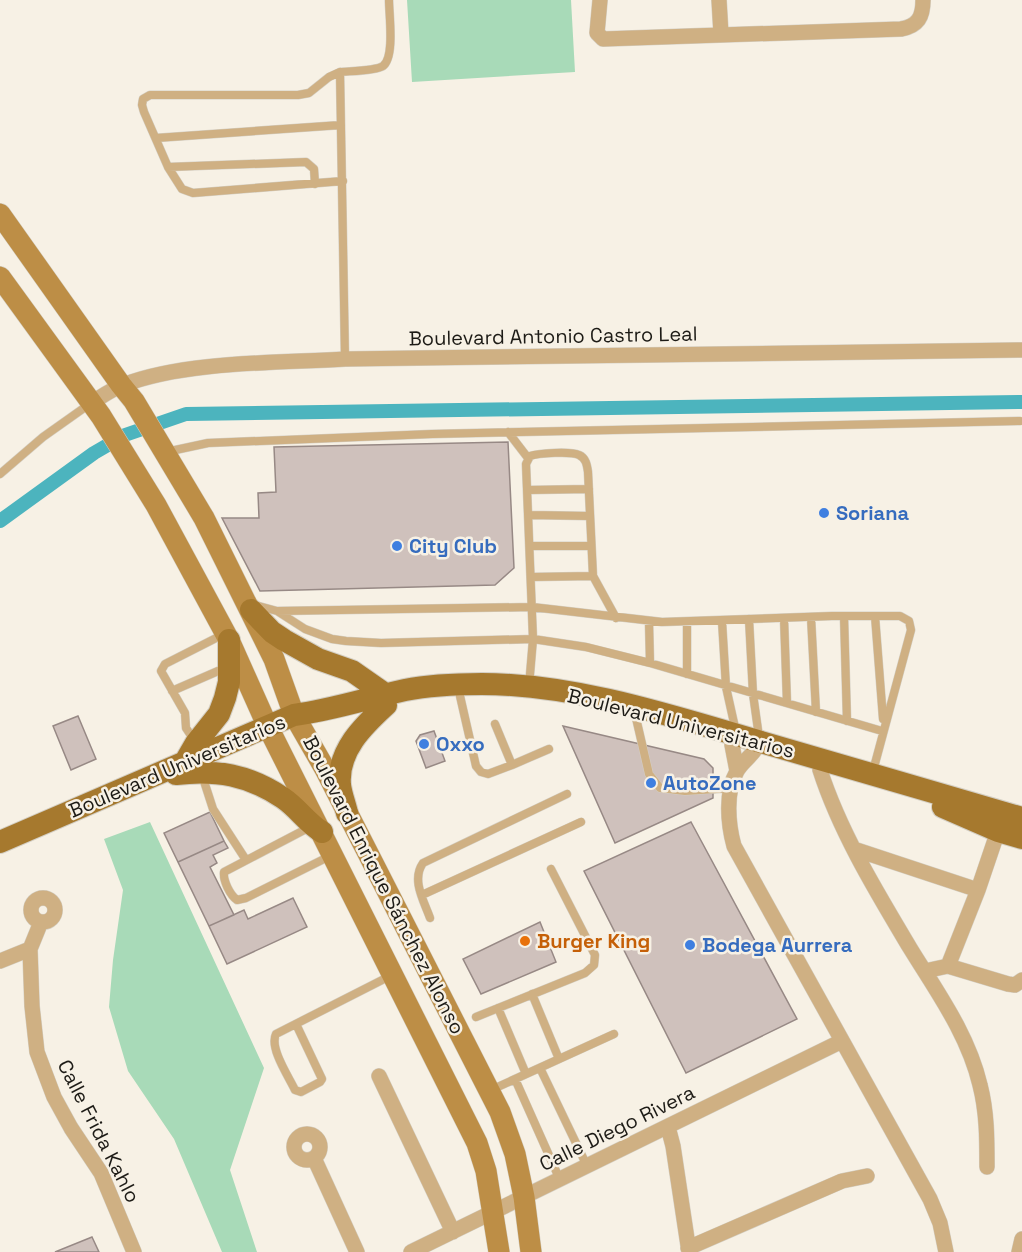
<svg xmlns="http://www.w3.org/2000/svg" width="1022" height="1252" font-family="'Space Grotesk',sans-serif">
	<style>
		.green { fill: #a8dab8 }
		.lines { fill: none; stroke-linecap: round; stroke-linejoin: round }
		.canal { stroke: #4cb4be; stroke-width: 14 }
		.building { fill: #cfc1bc; stroke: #978985; stroke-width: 1.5 }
		.lane-casing { stroke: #d4cfc4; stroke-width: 9 }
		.street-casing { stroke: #d4cfc4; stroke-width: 16 }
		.secondary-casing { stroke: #d4cfc4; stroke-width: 22 }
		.primary-casing { stroke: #d4cfc4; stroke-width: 24 }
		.lane { stroke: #cfb083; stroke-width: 8 }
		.street { stroke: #cfb083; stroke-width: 15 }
		.secondary { stroke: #bd8e46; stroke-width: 21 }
		.primary { stroke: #a6792e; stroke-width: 22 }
		.shop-dot { fill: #3f7fe0; stroke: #f7f1e5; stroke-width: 2 }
		.food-dot { fill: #e8710a; stroke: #f7f1e5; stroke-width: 2 }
		.labels { text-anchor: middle; stroke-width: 5; stroke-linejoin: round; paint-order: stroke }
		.street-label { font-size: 20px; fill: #1d1b16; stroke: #f7f1e5 }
		.shop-label { font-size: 20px; font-weight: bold; fill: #366cbe; stroke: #f7f1e5; text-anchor: start }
		.food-label { font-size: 20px; font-weight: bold; fill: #c56008; stroke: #f7f1e5; text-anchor: start }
	</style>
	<rect width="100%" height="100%" fill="#f7f1e5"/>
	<!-- green -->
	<path class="green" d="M407,0H571L575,72L412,82Z
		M150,822L264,1068L230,1170L257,1252H222L174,1139L128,1071L109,1007L113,960L123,890L104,839Z"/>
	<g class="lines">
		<!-- canal -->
		<path class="canal" d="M0,521L94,453L125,435L186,414L1022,402"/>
	</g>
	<!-- building -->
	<path class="building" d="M508,442L514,568L495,585L260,591L222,518H259L258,493L276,492L274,447Z
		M78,716L96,759L71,770L53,726Z
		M563,726L704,759L713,768V798L615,843Z
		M434,731L445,761L426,768L416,741L420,735Z
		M210,812L224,841L178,862L164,833Z
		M691,822L797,1019L686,1073L584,871Z
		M224,841L228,848L213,855L217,863L210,867L234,915L209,926L178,862Z
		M293,898L307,927L227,964L209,926L244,910L248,919Z
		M540,922L556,962L481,994L463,959Z
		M92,1237L99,1252H55Z"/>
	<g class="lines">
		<defs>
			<path id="lane" d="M156,138L341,125
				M168,167L182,189L193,193L343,181
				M315,184L314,169L306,162L168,167L144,112L142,105L143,99L150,95H298L309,93L329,77L340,72
				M345,359L340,72C350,71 376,71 383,66C395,57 389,15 389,0
				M508,432L528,458
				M166,452L208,443L432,434L1020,421
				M0,474L43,437L91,403
				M528,490L589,489
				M529,515L589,516
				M530,546H591
				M531,577L593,576
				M255,605L277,611
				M844,616L847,721
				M875,616L883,719
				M811,617L816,712
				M784,618L787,703
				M749,619L753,694L759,737
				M722,621L726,687L736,732
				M649,622L650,663
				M687,622V674
				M529,686L533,639L526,464L530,456C539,453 571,451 579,455C586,458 587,465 588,472L593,576L616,618
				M172,691L225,668
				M460,696L476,766L481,772L488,774L512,765L495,724
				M636,718L649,774L660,788L685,791L732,788
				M194,740L186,728L185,713L161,671L165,664L224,634
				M512,765L549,749
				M873,771L911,630L909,621L900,616H832L662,622L532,607L277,611L305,629L332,639L346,641L381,643L533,639L586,647L650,663L882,731
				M202,775L213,809L246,860
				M310,827L224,872C223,881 230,895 237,900L246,898L332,855
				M422,895L581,822
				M430,918C424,901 411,880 423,863L567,794
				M532,994L559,1059
				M498,1008L526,1074
				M476,1017L585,973L594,965L595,955L551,869
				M296,1024L322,1079L320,1082L301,1092L295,1090C289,1077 269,1048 276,1034L392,975
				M540,1068L587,1166
				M515,1079L560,1180
				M491,1090L614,1034"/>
			<path id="street" d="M600,0L597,33L603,39L901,29C918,26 923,17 923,0
				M719,0L721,34
				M91,403C101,397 112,389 123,385C185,361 278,363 345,359L1022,350
				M737,734L732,745L737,771
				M760,741C754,756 744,759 737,771C725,792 728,824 734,846L930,1199L940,1223L946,1252
				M820,770C840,832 876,891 910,948C937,992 968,1034 980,1085C987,1112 987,1139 987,1167
				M854,849L978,890L948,966
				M978,890L998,831
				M31 910a12 12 0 1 1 24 0a12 12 0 1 1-24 0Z
				M41,922L30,949L32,1006L37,1052L54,1097L71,1128L101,1173L134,1252
				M0,961L30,949
				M925,971L948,966L1008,984L1015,985L1022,980
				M379,1076L453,1232
				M668,1127L673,1146L689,1252
				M294 1147a13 13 0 1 1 26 0a13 13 0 1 1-26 0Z
				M314,1158L357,1252
				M688,1248L842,1181L867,1176
				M411,1252L842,1041
				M1019,1252L1022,1239"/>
			<path id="secondary" d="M0,214L121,385L134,401L204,518L274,659L294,715L325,769L500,1112L515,1154L524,1197L531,1252
				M0,277L101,416L156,505L229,640L267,725L477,1143L486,1171L499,1252"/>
			<path id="primary" d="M251,610L272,632L284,640L318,659L352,671L385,694
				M185,762L196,743L219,714L225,698L229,682V640
				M176,774C216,769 249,775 283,798C298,808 307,823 322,832
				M943,807L998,831L1022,838
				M347,813C345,804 341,794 340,785C337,751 363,726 386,705
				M0,842L294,715C332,710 368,698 405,690C430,685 456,684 482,684C575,684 672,716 761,742C848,767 935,792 1022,818"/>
		</defs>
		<!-- lane casing -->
		<use href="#lane" class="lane-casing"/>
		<!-- street casing -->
		<use href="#street" class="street-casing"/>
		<!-- secondary casing -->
		<use href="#secondary" class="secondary-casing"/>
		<!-- primary casing -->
		<use href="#primary" class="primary-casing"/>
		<!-- lane -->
		<use href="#lane" class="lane"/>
		<!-- street -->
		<use href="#street" class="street"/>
		<!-- secondary -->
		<use href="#secondary" class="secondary"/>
		<!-- primary -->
		<use href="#primary" class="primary"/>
	</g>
	<!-- markers -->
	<g class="shop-dot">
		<circle cx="824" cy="513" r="6"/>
		<circle cx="397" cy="546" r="6"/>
		<circle cx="424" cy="744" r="6"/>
		<circle cx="651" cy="783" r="6"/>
		<circle cx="690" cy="945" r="6"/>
	</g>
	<circle class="food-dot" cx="525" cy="941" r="6"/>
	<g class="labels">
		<!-- street labels -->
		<g class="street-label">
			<text transform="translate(553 336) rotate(-1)" y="7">Boulevard Antonio Castro Leal</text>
			<text transform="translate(681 723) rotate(14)" y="7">Boulevard Universitarios</text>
			<text transform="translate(177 766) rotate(-23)" y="7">Boulevard Universitarios</text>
			<text transform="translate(384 885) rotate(63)" y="7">Boulevard Enrique Sánchez Alonso</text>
			<text transform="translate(617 1128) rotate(-26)" y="7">Calle Diego Rivera</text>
			<text transform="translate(99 1131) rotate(63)" y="7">Calle Frida Kahlo</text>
		</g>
		<!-- shop labels -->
		<g class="shop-label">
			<text x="836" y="520">Soriana</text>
			<text x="409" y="553">City Club</text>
			<text x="436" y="751">Oxxo</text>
			<text x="663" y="790">AutoZone</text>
			<text x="702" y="952">Bodega Aurrera</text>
		</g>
		<!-- food labels -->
		<g class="food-label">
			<text x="537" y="948">Burger King</text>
		</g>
	</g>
</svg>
